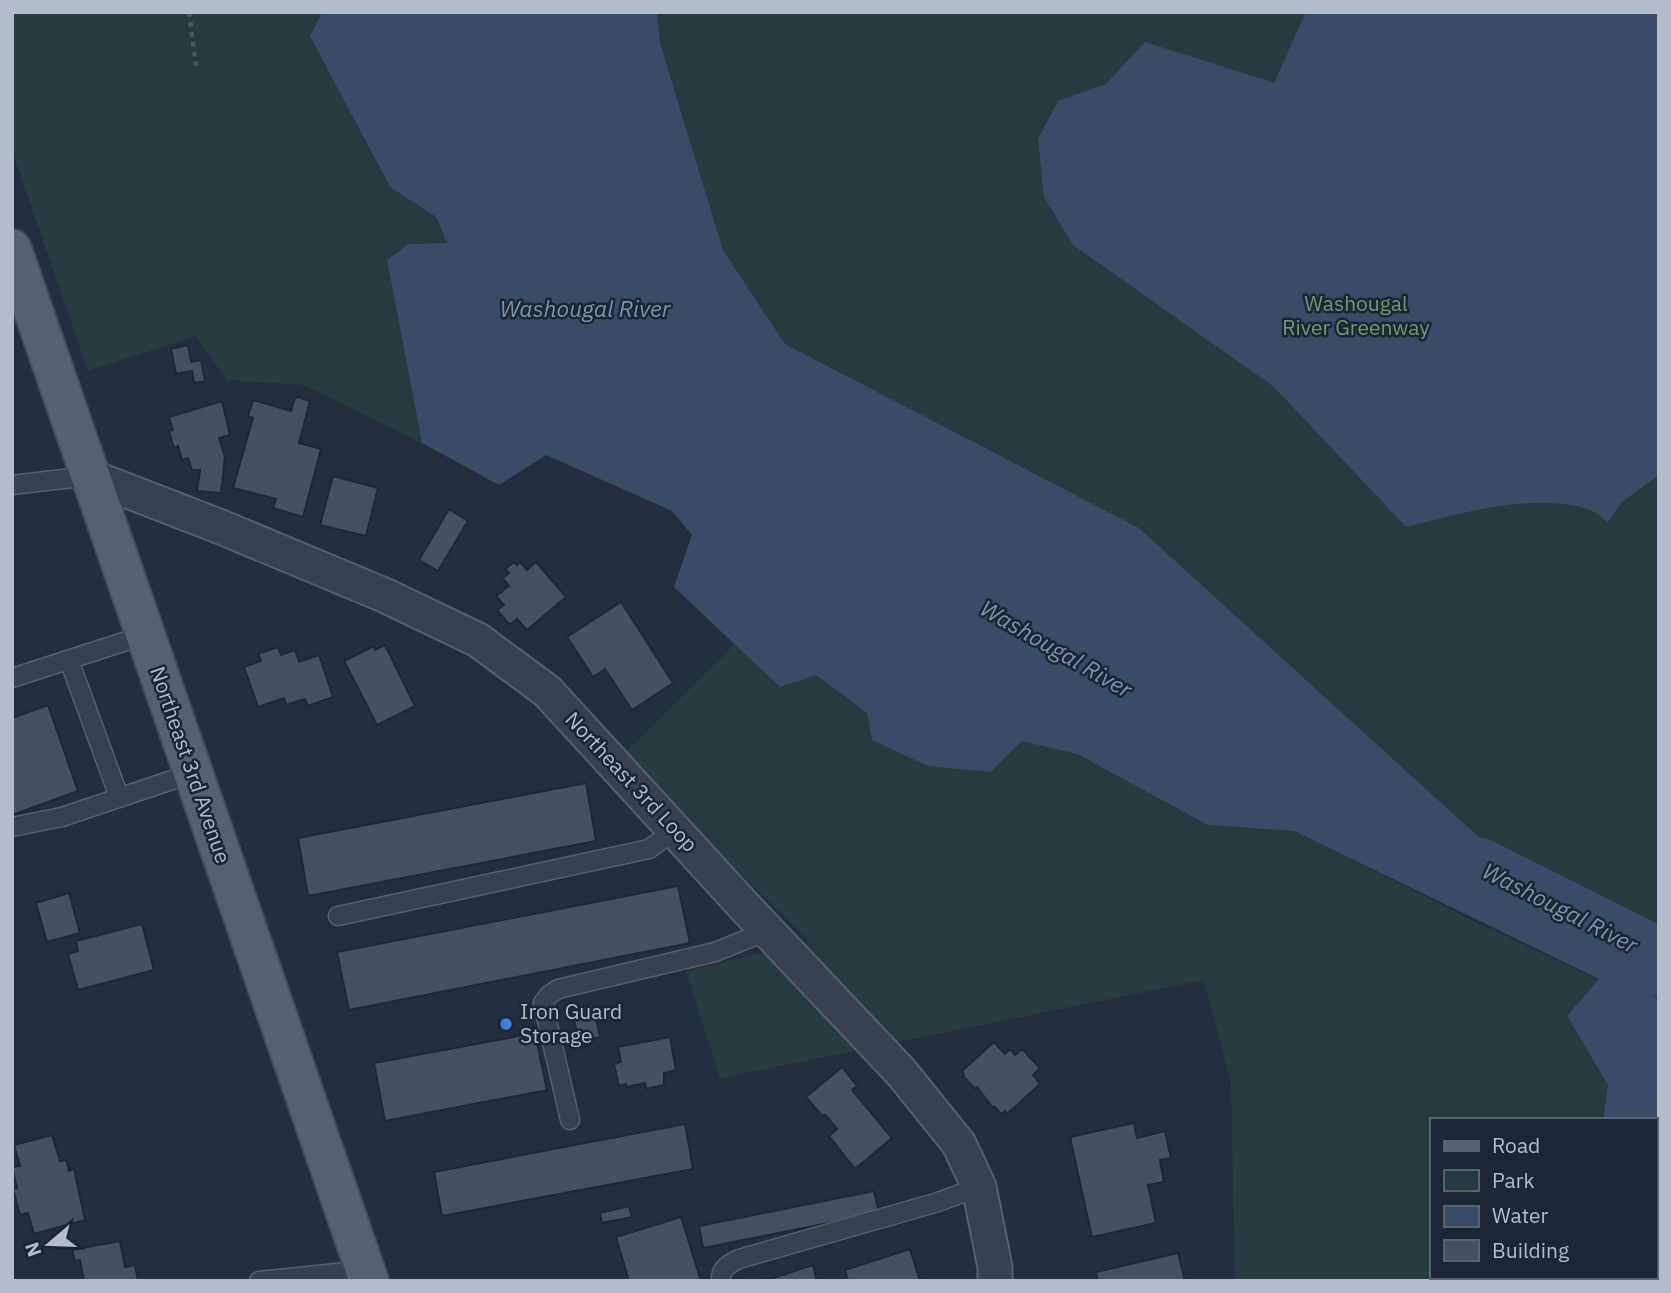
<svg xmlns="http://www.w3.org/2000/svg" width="1671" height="1293" font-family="'IBM Plex Sans',sans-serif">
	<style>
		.green { fill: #263c3f }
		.water { fill: #394c67 }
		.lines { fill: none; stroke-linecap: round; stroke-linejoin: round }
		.river { stroke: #394c67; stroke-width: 58 }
		.building { fill: #455162; stroke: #1f2835; stroke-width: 2 }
		.service-casing { stroke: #565f6c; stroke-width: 21 }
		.minor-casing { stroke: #565f6c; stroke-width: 37 }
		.primary-casing { stroke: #414a57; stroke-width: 42 }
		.path { stroke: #44595c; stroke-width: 4.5; stroke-dasharray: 5 5; stroke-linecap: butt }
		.service { stroke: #38414e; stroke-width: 18 }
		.minor { stroke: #38414e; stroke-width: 33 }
		.primary { stroke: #56606e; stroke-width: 38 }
		.shop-dot { fill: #3f7fe0; stroke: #1d2633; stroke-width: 2.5 }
		.labels { text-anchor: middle; stroke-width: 5; stroke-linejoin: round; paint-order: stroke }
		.park-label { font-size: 21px; fill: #6b9a76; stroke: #1d2633 }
		.street-label { font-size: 21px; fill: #b4bcc9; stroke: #1d2633 }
		.poi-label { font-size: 21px; fill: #b4bcc9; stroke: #1d2633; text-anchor: start }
		.water-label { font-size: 23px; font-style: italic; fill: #7c92b1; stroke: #1d2633 }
	</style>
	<rect width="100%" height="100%" fill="#242f3e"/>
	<!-- green -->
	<path class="green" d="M12,12H322L310,36L390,187L436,217L447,243L408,244L387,260L422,443L304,385L227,380L196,336L88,371L12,150Z
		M657,12H1659V1001L1139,528L785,344L723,250L660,43Z
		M735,644L780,687L816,675L867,713L991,772L1022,741L1077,754L1208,825L1294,831L1470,919L1599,980L1567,1016L1608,1085L1603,1120H1431V1277H1655V1221L1659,1220V1281H1235L1231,1083L1204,980L720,1078L686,971L810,942L621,757Z"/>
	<!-- water -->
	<path class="water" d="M322,12H657L660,43L723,250L785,344L1139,528L1659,1001V1220L1655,1222V1120H1603L1608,1085L1567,1016L1599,979L1294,831L1208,825L1077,754L1022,741L991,772L928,766L872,740L867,713L816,675L780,687L674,587L692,535L672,511L546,455L499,485L422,443L387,260L408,244L447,243L436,217L390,187L310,36Z
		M1306,12H1659V475L1623,501L1608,522C1602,518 1596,512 1590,510C1539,491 1457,514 1406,527L1274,387L1073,245L1044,197L1038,139L1058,101L1106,84L1145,42L1274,83Z"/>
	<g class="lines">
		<!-- river -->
		<path class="river" d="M1480,867L1647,951L1659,967"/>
	</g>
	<!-- building -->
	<path class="building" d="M188,345L191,362L201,360L205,381L194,383L192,371L176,374L171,349Z
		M298,397L310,401L299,443L321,449L303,517L273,508L276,499L233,488L253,418L248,416L253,400L291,411L295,398Z
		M222,401L230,435L219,438L225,457L221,493L197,491L200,470H192L188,458L182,460L178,446L174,448L169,431L173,430L169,417Z
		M333,476L378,488L366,536L320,525Z
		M449,509L468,521L438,571L419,560Z
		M514,562L517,565L520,562L527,570L536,562L566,597L527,630L517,619L510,625L497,610L504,605L496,596L509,586L503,578L509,573L505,569Z
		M621,602L673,683L632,710L605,669L593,677L567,637Z
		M385,645L415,706L377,725L344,661L374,646L375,650Z
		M278,647L281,655L295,650L299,662L319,655L333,697L308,706L305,699L286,705L284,698L258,707L244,667L261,661L258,654Z
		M48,705L78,791L12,815V718Z
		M586,783L596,841L308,896L298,838Z
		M678,886L690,943L349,1010L337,952Z
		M69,893L80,933L47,942L36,903Z
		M142,924L154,970L78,990L68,954L78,951L76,941Z
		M593,1004L600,1037L579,1041L572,1012H575L574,1008Z
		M535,1033L547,1090L385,1121L374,1063Z
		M670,1037L676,1070L664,1073V1085L646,1089L645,1083L626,1087V1084L619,1086L614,1064L621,1062L618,1047Z
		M994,1042L1005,1054L1010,1049L1015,1055L1022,1049L1040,1068L1033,1075L1040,1084L1007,1114L1005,1111L1001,1114L995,1107L993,1108L977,1087L975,1089L963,1076L964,1074L962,1071Z
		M842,1067L857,1086L852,1090L892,1138L855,1169L829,1136L837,1129L825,1114L822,1116L806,1097Z
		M1134,1123L1137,1138L1165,1131L1171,1158L1160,1160L1164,1182L1148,1185L1156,1223L1092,1237L1070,1137Z
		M685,1124L693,1169L442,1216L434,1172Z
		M52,1135L60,1161L66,1160L69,1171L74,1169L85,1220L34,1234L28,1213L20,1215L13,1189L17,1188L12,1167L20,1166L14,1145Z
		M874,1191L879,1213L703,1248L699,1226Z
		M629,1206L632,1217L602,1223L600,1213Z
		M681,1217L701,1281H629L616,1237Z
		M120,1241L125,1267L135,1265L138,1281H84L80,1260L75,1261L72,1250Z
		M910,1249L920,1281H848L845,1270Z
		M1178,1253L1185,1281H1098L1096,1272Z
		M813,1265L817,1281H764Z"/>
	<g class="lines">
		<defs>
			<path id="service" d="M12,485L89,476
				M69,660L119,797
				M12,678L145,635
				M12,827L62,817L193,773
				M338,916L649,849L675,830
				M570,1120L543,1003L549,995L558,989L715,952L767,931
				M259,1281L366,1270
				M721,1281C720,1268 729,1264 739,1259L935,1203L979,1187"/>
			<path id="minor" d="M89,476L221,527L384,595L478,640L547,691L744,906L901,1072L959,1144L979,1187L995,1267V1281"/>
			<path id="primary" d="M12,249L369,1281"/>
		</defs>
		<!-- service casing -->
		<use href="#service" class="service-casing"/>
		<!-- minor casing -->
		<use href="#minor" class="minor-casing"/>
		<!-- primary casing -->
		<use href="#primary" class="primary-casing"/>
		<!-- path -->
		<path class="path" d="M189,12L196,66"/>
		<!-- service -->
		<use href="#service" class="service"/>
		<!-- minor -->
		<use href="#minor" class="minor"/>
		<!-- primary -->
		<use href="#primary" class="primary"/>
	</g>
	<!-- markers -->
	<circle class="shop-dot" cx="506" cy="1024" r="7"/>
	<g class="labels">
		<!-- park labels -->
		<g class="park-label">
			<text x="1356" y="311">Washougal<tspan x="1356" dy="24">River Greenway</tspan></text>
		</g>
		<!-- street labels -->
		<g class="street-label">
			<text transform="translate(190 765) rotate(71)" y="7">Northeast 3rd Avenue</text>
			<text transform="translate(631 782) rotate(47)" y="7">Northeast 3rd Loop</text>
		</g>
		<!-- poi labels -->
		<g class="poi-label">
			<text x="520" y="1019">Iron Guard<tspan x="520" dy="24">Storage</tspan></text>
		</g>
		<!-- water labels -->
		<g class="water-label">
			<text x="585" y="317">Washougal River</text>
			<text transform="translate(1056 649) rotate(30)" y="8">Washougal River</text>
			<text transform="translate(1560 908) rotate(27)" y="8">Washougal River</text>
		</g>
	</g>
	<!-- border -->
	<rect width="1671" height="1293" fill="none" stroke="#b4bcc9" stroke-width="28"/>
	<!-- legend -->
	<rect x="1430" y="1118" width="228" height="161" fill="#1d2633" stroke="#59626f" stroke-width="2"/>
	<rect x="1444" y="1141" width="35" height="10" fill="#56606e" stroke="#59626f" stroke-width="2"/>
	<text x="1492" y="1153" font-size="21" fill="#b4bcc9">Road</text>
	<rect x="1444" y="1170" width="35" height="21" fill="#263c3f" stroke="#59626f" stroke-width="2"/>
	<text x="1492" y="1188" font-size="21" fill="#b4bcc9">Park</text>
	<rect x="1444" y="1206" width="35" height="21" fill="#394c67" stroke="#59626f" stroke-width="2"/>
	<text x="1492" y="1223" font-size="21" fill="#b4bcc9">Water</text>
	<rect x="1444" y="1240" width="35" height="21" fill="#455162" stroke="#59626f" stroke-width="2"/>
	<text x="1492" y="1258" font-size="21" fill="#b4bcc9">Building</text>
	<!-- north arrow -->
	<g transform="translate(49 1244) rotate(251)" stroke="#1d2633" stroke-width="5" paint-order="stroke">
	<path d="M0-5L12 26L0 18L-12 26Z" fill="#b4bcc9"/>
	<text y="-10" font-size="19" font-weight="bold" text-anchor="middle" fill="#b4bcc9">N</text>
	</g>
</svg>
